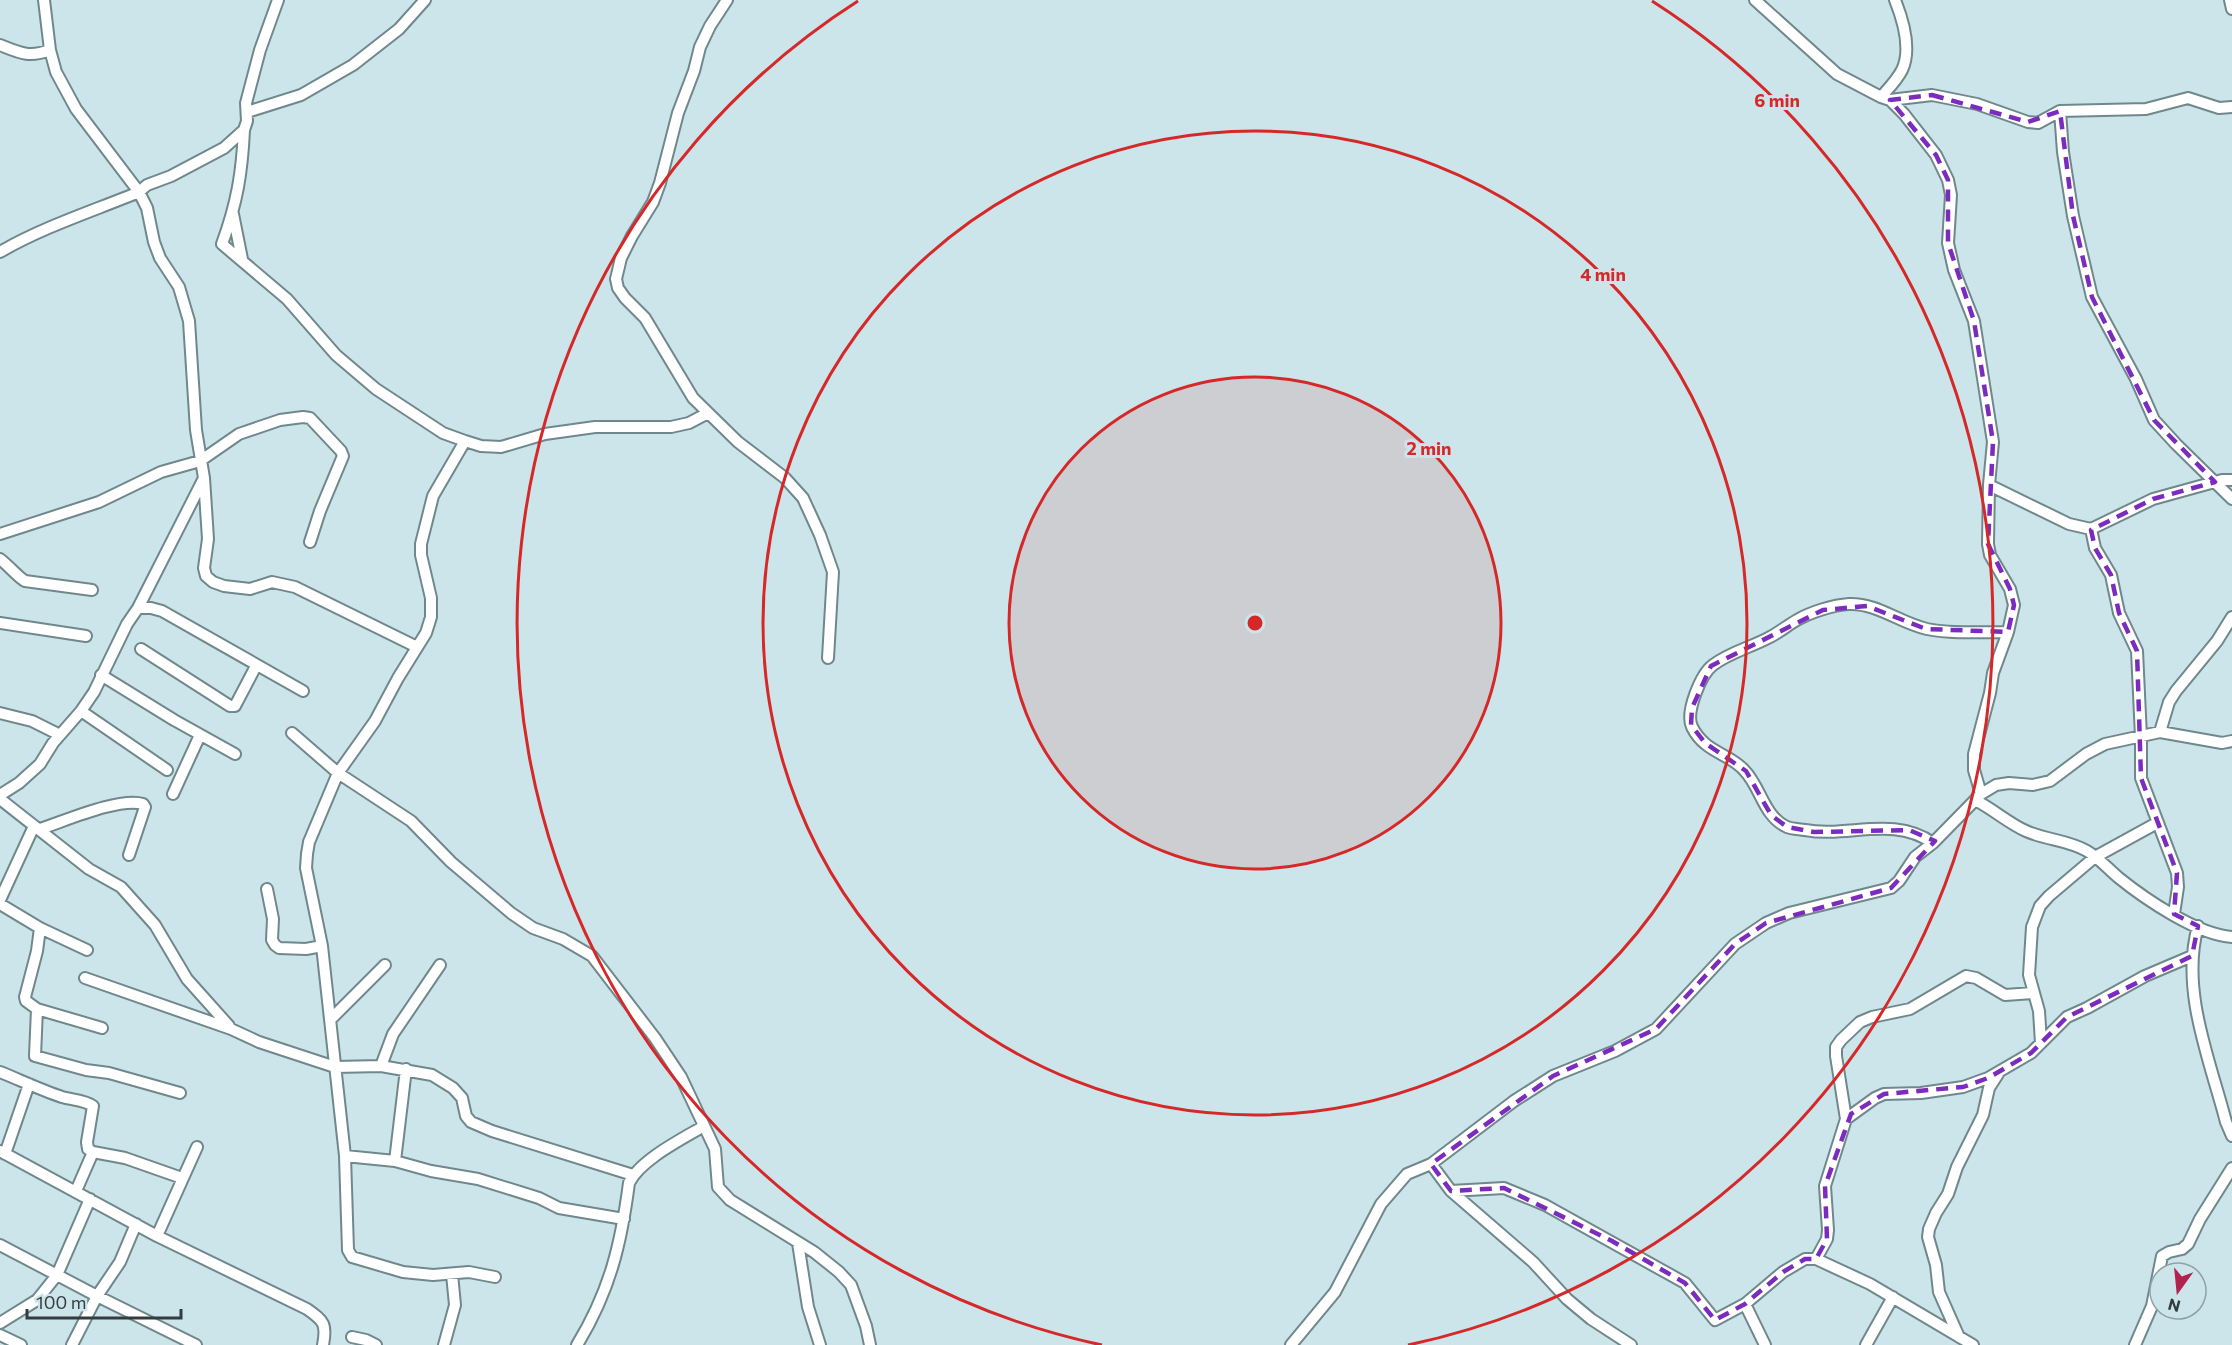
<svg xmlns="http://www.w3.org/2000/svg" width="2232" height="1345" font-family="Commissioner,sans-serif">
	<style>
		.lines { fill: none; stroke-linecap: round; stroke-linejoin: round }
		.street-casing { stroke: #70888c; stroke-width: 14 }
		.street { stroke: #fff; stroke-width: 10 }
		.marked { fill: none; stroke: #7b2cbf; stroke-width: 4.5; stroke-dasharray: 12 8; stroke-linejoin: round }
		.ring { fill: none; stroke: #d62828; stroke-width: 3 }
		.centre { fill: #d62828; stroke: #cce5ea; stroke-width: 3 }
		.ring-label { font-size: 18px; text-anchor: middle; font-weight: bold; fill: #d62828; stroke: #cce5ea; stroke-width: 6; stroke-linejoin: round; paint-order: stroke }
	</style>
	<rect width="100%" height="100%" fill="#cce5ea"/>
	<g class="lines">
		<defs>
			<path id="street" d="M44,0L50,50L56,72L76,109L139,192L147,208L154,242L160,258L179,287L189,321L196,430L204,478L138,608
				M727,0L710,26L700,47L694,71L678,113L660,183L653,202L632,236L621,258L616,279L618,288L625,298L645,318L693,398L738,442L785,478L803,498L820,535L833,572L828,658
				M1755,0L1837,74L1881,97L1890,100L1932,95L1977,104L2028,122L2038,123L2060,111L2146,109L2188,98L2219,108L2232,107
				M2230,0L2232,9
				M0,45C20,53 29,58 50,50
				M1881,97C1888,89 1897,80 1902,70C1912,49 1903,20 1895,0
				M1890,100L1904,114L1936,155L1948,180L1951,195L1948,243L1954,270L1974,321L1993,442L1989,485L1988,544L1990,555L2010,589L2014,605L2008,632L1993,673L1990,693L1974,754V770L1981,794
				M2060,111L2063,152L2073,216L2092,297L2136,379L2154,420L2176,444L2232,499
				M247,112L301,95L353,65L399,29L425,0
				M244,130C242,173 237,203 222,244L287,299L336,355L376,389L443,433L465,441L481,446L501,447L545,434L595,427H671L689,423L708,413
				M233,214L242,259
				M0,252C43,227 93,211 139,192L147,185L171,176L224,148L244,130L247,121L246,103L260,50L278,0
				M465,441L433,496L421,544V555L431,598V617L426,633L398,678L375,721L338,773L309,842L307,854L306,868L322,946L345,1156L348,1250L352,1257L403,1272L433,1275L469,1272L495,1277
				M204,478L208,539L204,568L206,576L213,582L224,586L250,589L272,582L295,587L417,647
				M1989,485L2069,524L2091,529L2153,499L2222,480H2232
				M2091,529L2095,548L2111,575L2119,613L2137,651L2141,737V778L2177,873L2178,887L2174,914
				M0,534L99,502L161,472L200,461L239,434L280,420L303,417L310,418L341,451L343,456L320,511L310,542
				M0,559C8,565 19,578 25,581L92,590
				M0,623L86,636
				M141,649L230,706H235L256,666
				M101,675L174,720L235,754
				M81,711L167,770
				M0,713L32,721L60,735
				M2160,732L2169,702L2176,691L2217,641L2232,617
				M292,733L338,773L411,821L451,862L511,913L533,928L563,939L592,956L655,1038L681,1077L715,1149L718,1187L730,1200L814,1252L839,1272L851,1285L866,1326L870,1345
				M173,794L200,735
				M0,795L19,783L40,764L53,743L81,711L94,692L127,624L138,608H151L162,611L303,691
				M0,799L89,869L121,887L155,925L187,979L229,1026
				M1975,800C1993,809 2008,823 2026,831C2046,840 2068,840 2087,851C2099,858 2108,869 2119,878C2145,899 2198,935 2232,937
				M40,829C65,821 119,797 143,804L145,807L129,855
				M1933,843C1893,815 1848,838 1805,830C1799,829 1792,829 1787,827C1763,816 1761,787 1744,770C1729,753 1705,753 1692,727C1685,712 1701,674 1713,665C1730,652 1752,647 1770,637C1780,632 1788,625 1797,620C1811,612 1833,605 1849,604C1877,603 1900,623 1927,629C1953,634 1981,632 2008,632
				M267,889L273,919L272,940L275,945L279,948L306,949L322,946
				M0,900L34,826
				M0,904L40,928L87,950
				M2198,926C2180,990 2210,1060 2226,1122L2232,1136
				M40,928L37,951L25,997L26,1001L37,1009L102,1028
				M85,978L231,1029L259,1042L335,1067L381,1066L432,1075L453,1088L462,1098L466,1116L471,1122L492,1131L633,1175
				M37,1009L35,1056L86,1070L109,1073L180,1093
				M330,1020L385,965
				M2041,1043L2039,1011L2029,975L2032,927L2040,906L2049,896L2095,857L2157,823
				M381,1066L393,1034L440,965
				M0,1072C20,1080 41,1090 62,1097C72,1100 85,1100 93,1106L87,1142L88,1149L93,1152
				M1846,1119L1836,1056V1047L1841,1040L1860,1022L1872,1017L1910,1009L1966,976L1976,978L2005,995L2033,993
				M0,1151L157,1236L307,1309C324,1321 327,1324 323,1345
				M5,1154L29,1084
				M345,1156L395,1161L431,1171L478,1179L539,1198L559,1208L624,1219
				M395,1161L406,1069
				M1431,1164L1451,1191L1533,1262L1567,1299L1591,1319L1631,1345
				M76,1191L93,1152L125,1158L182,1178
				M1451,1191L1504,1188L1545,1205L1685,1283L1715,1320L1745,1304L1783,1272L1805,1259H1816L1870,1284L1973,1345
				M157,1236L197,1147
				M798,1243L808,1307L820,1345
				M0,1245L97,1296L196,1345
				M1816,1259L1827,1239L1828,1230L1825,1186L1846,1119L1875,1098L1884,1094L1921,1093L1963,1087L1988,1078L2031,1053L2067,1017L2087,1008L2145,976L2192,956
				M1745,1304L1765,1345
				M0,1323L37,1300L57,1275L90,1199
				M0,1335L21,1345
				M352,1337L366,1340L376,1345
				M1959,1337L1939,1292L1936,1265L1928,1237L1929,1229L1936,1213L1948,1194L1957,1167L1983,1115L1989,1088L1998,1074
				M72,1345L97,1296L120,1262L136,1224
				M444,1345L455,1305L452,1274
				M577,1345C610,1291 621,1244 629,1183C640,1160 682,1139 704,1126
				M1291,1345L1335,1292L1381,1204L1407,1174L1431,1164L1514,1101L1553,1076L1615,1051L1656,1029L1735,944L1766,923L1789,913L1891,888L1899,881L1915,857L1933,843L1981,794L1996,785L2009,783L2033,785L2050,781L2086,754L2105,744L2160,732L2222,743L2232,741
				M1866,1345L1893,1297
				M2135,1345L2152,1306L2162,1256L2169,1252L2182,1249L2188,1244L2200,1219L2232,1168"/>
		</defs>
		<!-- street casing -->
		<use href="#street" class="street-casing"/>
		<!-- street -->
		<use href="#street" class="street"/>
	</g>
	<!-- marked area -->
	<path class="marked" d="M1932,95L2028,122L2060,111L2073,216L2092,297L2154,420L2215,482L2153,499L2091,530L2095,548L2111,575L2119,613L2137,651L2141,778L2177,873L2174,914L2198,926L2192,956L2067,1017L2031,1053L1988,1078L1963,1087L1884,1094L1851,1114L1825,1186L1827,1239L1816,1259H1805L1783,1272L1745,1304L1715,1320L1685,1283L1612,1241L1504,1188L1451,1191L1431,1164L1553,1076L1656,1029L1735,944L1766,923L1891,888L1935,841L1909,830L1814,832L1787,827L1771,815L1746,771L1705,743L1691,725L1692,708L1711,666L1823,610L1867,606L1926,629L2008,632L2014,605L2010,589L1988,544L1993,442L1974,321L1948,243V180L1936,155L1890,100Z"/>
	<!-- distance rings -->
	<circle cx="1255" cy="623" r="246" fill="#d62828" fill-opacity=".12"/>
	<g class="ring">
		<circle cx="1255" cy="623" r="246"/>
		<circle cx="1255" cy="623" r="492"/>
		<path d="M1102 1345A738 738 0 0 1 858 1M1652 1A738 738 0 0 1 1408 1345"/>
	</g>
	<circle cx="1255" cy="623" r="9" class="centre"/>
	<g class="ring-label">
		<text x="1777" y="107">6 min</text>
		<text x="1603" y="281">4 min</text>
		<text x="1429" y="455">2 min</text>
	</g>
	<!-- north arrow -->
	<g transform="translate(2178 1291) rotate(195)"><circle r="28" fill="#cce5ea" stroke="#8fa2a6" stroke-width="1.5"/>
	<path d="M0-4.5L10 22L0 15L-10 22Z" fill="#b3224e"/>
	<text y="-9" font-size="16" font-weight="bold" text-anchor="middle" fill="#333d3f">N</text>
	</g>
	<!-- scale -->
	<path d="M27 1309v9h154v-9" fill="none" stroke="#333d3f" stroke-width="3"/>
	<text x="36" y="1309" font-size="18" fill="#333d3f" stroke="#cce5ea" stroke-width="4.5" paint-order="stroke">100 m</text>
</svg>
